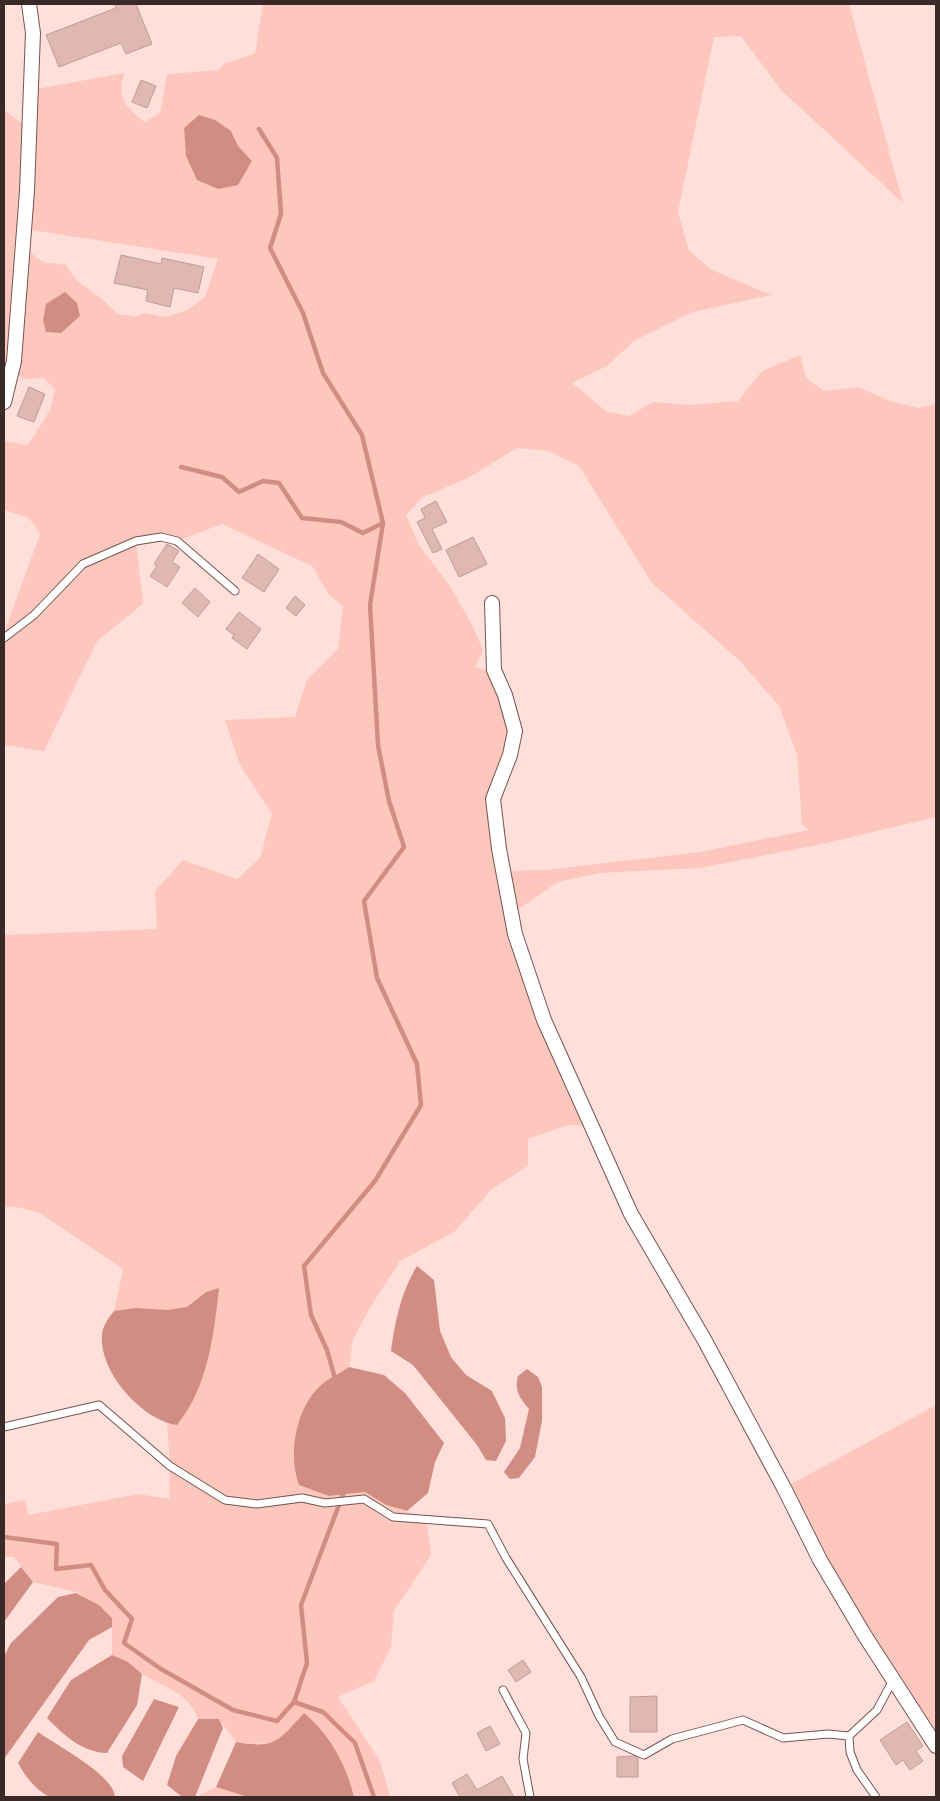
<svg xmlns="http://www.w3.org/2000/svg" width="940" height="1801" font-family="Commissioner,sans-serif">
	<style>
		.green { fill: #fdc7be; fill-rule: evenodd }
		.water { fill: #d28d83 }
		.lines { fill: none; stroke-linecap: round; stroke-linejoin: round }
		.stream { stroke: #d28d83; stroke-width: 4.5 }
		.building { fill: #deb8b1; stroke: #c19c96 }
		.lane-casing { stroke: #75544f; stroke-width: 9 }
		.street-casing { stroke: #75544f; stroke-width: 16 }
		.lane { stroke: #fff; stroke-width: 7 }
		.street { stroke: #fff; stroke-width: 14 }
	</style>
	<rect width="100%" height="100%" fill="#ffdfda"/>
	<!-- green -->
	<path class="green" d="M263,4H849L903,203L781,90L741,36L714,37L678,212L689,251L712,270L771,295L693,312L635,340L607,366L572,383L607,412L629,416L653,402L690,405L738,401L762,371L800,355L806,378L824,391L858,387L890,401L918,408L936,404V817L827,843L700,868L599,873L558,882L511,914L590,1126L568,1125L528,1139V1166L492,1189L454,1232L400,1261L371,1306L353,1339L349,1367L318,1388L329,1496L365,1492L386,1505L426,1518L431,1555L394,1611L391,1647L374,1681L338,1697L380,1761L390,1797H354C348,1769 332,1747 316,1723C285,1738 272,1748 236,1742L219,1719H198C189,1692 163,1687 142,1674C131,1667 124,1660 112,1655V1618L99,1605L76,1592L33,1582L14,1557H4V1504L25,1500L28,1515L138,1494L169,1499L170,1466L167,1423L177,1425C208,1389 203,1337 206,1292C200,1297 193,1304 187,1307C169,1314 135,1309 114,1311L123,1269L40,1213L16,1207H4V935L157,929L155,891L183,860L237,879L260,858L272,814L240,765L225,720L295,717L307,680L338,649L343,606L329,595L312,566L222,524L177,541L161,537L136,541L143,604L97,641L44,751L4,745V633L40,534L29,518L4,510V441L28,445L50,410L55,390L44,378L25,379L12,372L4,402V110L29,128L31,90L124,73C118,100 124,106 145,122L160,113L167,74L219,70L224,64L255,53ZM231,131L238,146L252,161L197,180ZM25,229L218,259L205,297L186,311L164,317L145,313L136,317L118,314L101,298L76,280L66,265L43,262L24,248ZM517,448L549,451L579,466L652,583L740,661L779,706L797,755L802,824L809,830L700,852L546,870L503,871L493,799L515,731L494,670L475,668L483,650L472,625L450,586L419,545L406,515L423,497L468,478Z
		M936,1405V1746L784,1488Z
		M216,1787L248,1797H196Z"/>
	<!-- water -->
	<path class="water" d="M199,115L215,120L231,131L238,146L252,161L238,185L218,189L197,180L186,156L184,128Z
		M65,292L77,303L80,316L61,333L46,332L43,320L46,304Z
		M417,1266L434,1280L440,1331L451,1357L466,1375L492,1391L505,1418L506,1441L496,1461L486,1460L477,1445L413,1365L391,1351C395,1321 401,1292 417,1266Z
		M219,1288C214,1333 208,1388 177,1425C142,1420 99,1372 102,1335C102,1327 109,1317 114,1311L136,1308L168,1310L187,1307L206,1292Z
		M349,1367L384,1375L405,1393L444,1443L435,1462L428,1493L407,1511L386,1505L365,1492L329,1496L299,1485C288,1455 295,1413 317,1389C325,1380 339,1374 349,1367Z
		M527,1369L538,1377L542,1387V1421L535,1457L519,1478L510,1479L504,1472L520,1448L529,1409C520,1398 514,1391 518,1376Z
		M21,1567L33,1582L4,1622V1584Z
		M76,1593L99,1605L112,1618V1627L89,1640L4,1759V1656L11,1643L58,1597Z
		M112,1655L128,1662L142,1674L137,1705L107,1753C81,1752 64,1735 47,1718L71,1680Z
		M154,1699L179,1707L143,1781L123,1767L122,1756Z
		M304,1713C329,1733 347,1766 354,1797H248L216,1787L236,1742C276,1749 278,1741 304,1713Z
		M198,1719H219L223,1728L195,1797L181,1796L167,1785L176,1756Z
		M38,1732C56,1745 114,1775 115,1797H49C35,1789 25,1776 18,1763Z"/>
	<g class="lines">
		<!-- stream -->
		<path class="stream" d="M259,129L277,158L281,214L270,248L303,313L323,373L362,435L383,523L370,605L378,745L389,801L404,847L364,901L377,978L417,1064L421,1105L375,1181L304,1266L311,1315L327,1350L336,1382
			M181,467L222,477L239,492L263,481L279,483L302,518L341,522L363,533L383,523
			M4,1537L57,1544L56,1569L91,1565L105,1590L132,1619L124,1643L161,1669L233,1710L277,1721L294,1702L323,1712L355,1743L374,1797
			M294,1702L307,1663L301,1605L345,1489"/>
	</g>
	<!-- building -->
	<path class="building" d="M114,4H136L152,44L126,54L121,43L59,67L46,35L116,8Z
		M141,80L156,86L147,108L132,102Z
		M121,255L161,264L162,258L204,267L198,293L174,288L170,307L146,301L148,290L114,283Z
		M29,387L45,394L34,422L17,416Z
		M436,501L447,522L432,529L442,549L433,553L417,522L425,518L421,509Z
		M473,537L487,564L459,577L446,550Z
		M167,544L179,551L172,562L180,567L167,587L150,576L157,566L154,564Z
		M258,554L279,569L264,592L242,578Z
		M195,588L210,602L198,617L182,603Z
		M295,596L305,605L296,616L286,608Z
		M239,612L261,629L247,649L232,638L234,635L226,629Z
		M523,1660L531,1672L516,1682L508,1670Z
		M657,1696V1732H630V1697Z
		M907,1722L923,1746L916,1751L923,1761L910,1770L903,1760L896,1765L880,1740Z
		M490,1726L500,1744L486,1751L477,1733Z
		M634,1756L638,1758V1777H617V1757Z
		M467,1774L477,1790L502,1776L514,1797H460L452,1783Z"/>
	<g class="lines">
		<defs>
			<path id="lane" d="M4,638L34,615L83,564L136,541L161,537L177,541L235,591
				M4,1427L99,1405L170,1466L225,1500L257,1504L302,1498L325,1503L364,1499L393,1517L488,1524L506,1558L581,1677L599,1716L615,1742L644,1755L672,1739L743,1720L783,1738L828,1734L849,1736
				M503,1690L526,1733L523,1759L530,1797
				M876,1797L857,1770L850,1752L849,1736L877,1710L894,1678"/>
			<path id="street" d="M4,402L14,361L27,191L33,33L29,4
				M492,603L494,670L505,695L515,731L510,755L493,799L499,849L515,934L544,1020L631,1214L705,1341L784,1488L820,1560L865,1636L936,1746"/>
		</defs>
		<!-- lane casing -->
		<use href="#lane" class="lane-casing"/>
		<!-- street casing -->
		<use href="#street" class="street-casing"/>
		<!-- lane -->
		<use href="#lane" class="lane"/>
		<!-- street -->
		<use href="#street" class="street"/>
	</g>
	<!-- border -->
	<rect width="940" height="1801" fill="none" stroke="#392a28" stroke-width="10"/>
</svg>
